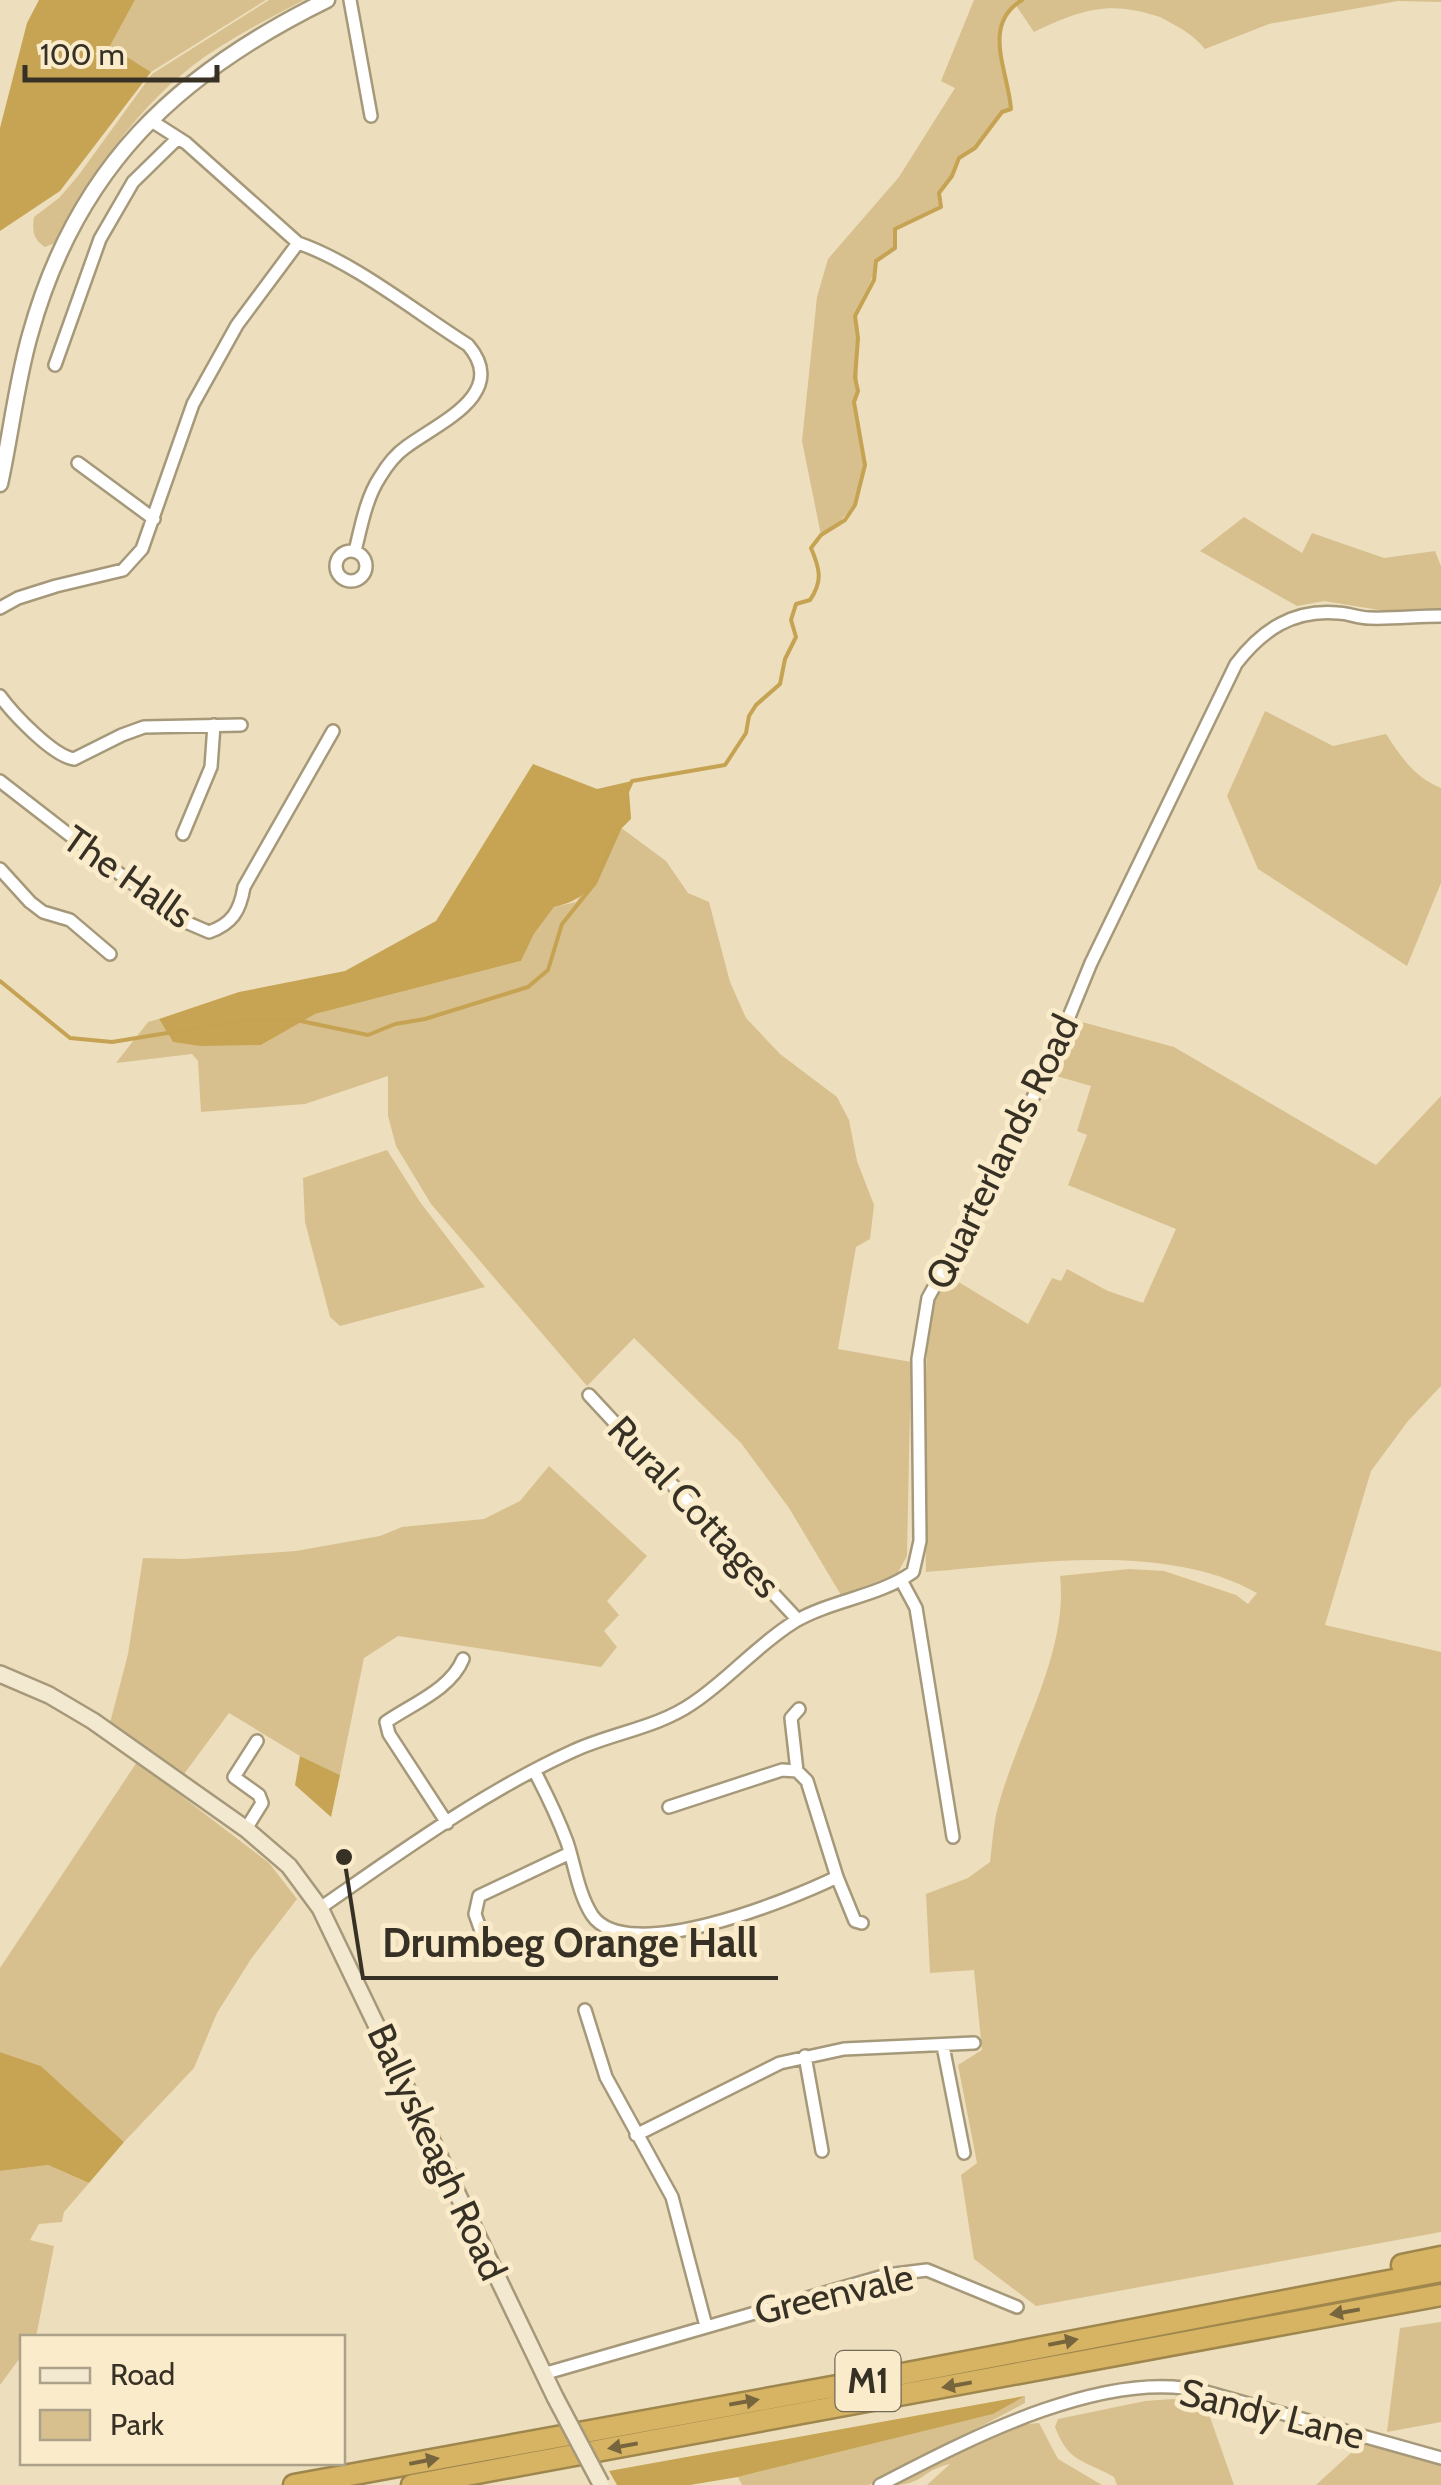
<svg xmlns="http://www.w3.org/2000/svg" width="1441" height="2485" font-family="Cabin,sans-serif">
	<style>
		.green { fill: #d7c08d }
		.forest { fill: #c6a454 }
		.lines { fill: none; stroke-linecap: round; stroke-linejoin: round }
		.stream { stroke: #c5a353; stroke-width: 4 }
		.minor-casing { stroke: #a6997a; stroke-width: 16 }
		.tertiary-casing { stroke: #a6997a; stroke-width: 19 }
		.secondary-casing { stroke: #a6997a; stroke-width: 20 }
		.motorway-casing { stroke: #9e864d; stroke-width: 25 }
		.minor { stroke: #fff; stroke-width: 11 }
		.tertiary { stroke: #fff; stroke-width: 14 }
		.secondary { stroke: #f3e8d0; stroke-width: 15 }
		.motorway { stroke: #d6b463; stroke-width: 20 }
		.secondary-bridge-casing { stroke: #a6997a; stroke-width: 20; stroke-linecap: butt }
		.secondary-bridge { stroke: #f3e8d0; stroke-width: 15 }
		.oneway { fill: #77653e }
		.labels { text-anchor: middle; stroke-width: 10; stroke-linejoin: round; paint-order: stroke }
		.shield { fill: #faebcb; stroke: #726957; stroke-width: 2.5 }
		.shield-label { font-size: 35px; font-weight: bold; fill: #373125 }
		.street-label { font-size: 38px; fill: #373125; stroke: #faebcb }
		.leader { fill: none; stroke: #373125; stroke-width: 4 }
		.callout-dot { fill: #373125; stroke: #faebcb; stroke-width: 4 }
		.callout-label { font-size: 40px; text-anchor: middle; font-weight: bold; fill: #373125; stroke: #faebcb; stroke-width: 10; stroke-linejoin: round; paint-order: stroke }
	</style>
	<rect width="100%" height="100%" fill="#eddebe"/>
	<!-- green -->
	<path class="green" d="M135,0H266L151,72L110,46Z
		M269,0H304C266,20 226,40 191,67C133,112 89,179 55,243L45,247C33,239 32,231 34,217L59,198L78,176L152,74Z
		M974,0H1441V2L1398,1L1269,24L1205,49C1192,33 1178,27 1160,17C1109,0 1082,9 1034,32L1015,4C1010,11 1003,18 1000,25C994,42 1010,87 1011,109L1002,112L975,148L959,158L952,176L940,193L941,207L895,229V248L876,261C874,285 856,300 856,319C855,342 858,367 858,389C858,394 854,399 854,404C854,416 860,430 862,442C869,482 856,515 821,535L802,441L817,297L828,259L899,177L955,88L941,81Z
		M1244,517L1302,553L1312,533L1384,558L1435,551L1441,566V611L1379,610L1324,601L1297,606L1200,551Z
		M1265,711L1333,746L1386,734C1402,758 1414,777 1441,788V883L1407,966L1258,869L1227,796Z
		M620,827L666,861L688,893L709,902L730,982L746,1018L780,1054L837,1097L849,1120L857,1161L874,1205L870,1239L856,1247L838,1349L911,1362L907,1556L897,1574L841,1595L789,1508L741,1443L634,1338L587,1386L431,1204L396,1146L388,1116V1076L305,1104L201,1112L198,1061L192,1054L116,1063L148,1022L159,1019L173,1042L261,1045L314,1014L521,961L534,934L554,907L576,902L607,857Z
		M1071,1019L1174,1047L1376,1165L1441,1096V1386L1408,1421L1371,1471L1325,1625L1441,1652V2232L1036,2306L974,2259L961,2175L977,2163L958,2065L982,2050L974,1970L930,1973L926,1894L968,1878L990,1862C992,1846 993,1830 996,1815C1014,1739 1069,1655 1060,1576L1129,1569L1164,1571L1236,1595L1248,1604L1257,1593C1165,1541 1028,1564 926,1572L924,1431L927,1348L935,1296L947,1275L1028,1324L1052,1278L1061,1281L1067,1269L1108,1291L1143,1303L1176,1229L1068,1185L1087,1135L1077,1131L1091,1086L1046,1073Z
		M387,1150L420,1202L485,1287L340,1326L330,1317L305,1222L303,1178Z
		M549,1466L647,1556L607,1601L619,1615L604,1631L617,1647L601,1667L398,1636L364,1658L340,1775L300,1756L229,1713L184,1774L110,1723L128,1654L143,1558L184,1559L296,1551L380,1536L402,1527L484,1519L520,1501Z
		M137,1762L269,1863L297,1899L251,1959L217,2013L194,2068L124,2142L41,2066L0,2052V1968Z
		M48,2165L89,2183L64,2212L62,2222L39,2224L30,2240L54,2246L36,2337L22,2338V2355L0,2385V2171Z
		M1441,2322V2422L1387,2432L1400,2328Z
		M1025,2396V2403L869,2485H742L738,2477L992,2414Z
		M1173,2399L1205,2403L1234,2485H1117L1114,2477C1082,2459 1069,2463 1055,2427L1058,2419L1145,2401Z
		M1039,2423L1058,2459L1102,2485H927L950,2464C922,2470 923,2485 894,2485C937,2462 989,2426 1039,2423Z
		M1363,2442L1441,2463V2485H1316Z"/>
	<!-- forest -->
	<path class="forest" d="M39,0H135L110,46L151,72L60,191L0,231V128L27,23Z
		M533,764L597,789L632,781L627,792L629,818C596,853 612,894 554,907L534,934L521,961L315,1014L261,1045L201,1046L173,1042L159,1019L239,992L345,971L436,921Z
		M300,1756L340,1775L331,1817L295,1785Z
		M0,2052L41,2066L124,2142L89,2183L48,2165L0,2171Z
		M1025,2396L993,2414L738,2477L690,2485H617L609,2471Z"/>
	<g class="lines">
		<!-- stream -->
		<path class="stream" d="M0,981L70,1038L112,1042L247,1020H296L368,1035L395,1024L425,1019L528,987L548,970L562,924L595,883L620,827L629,818L627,792L632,781L725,765L746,733L749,716L756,705L780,684L785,659L796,637L791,620L796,604L810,600C823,581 820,569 811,548L821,535L845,520L855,505L865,465L854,402L858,391L855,378L858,338L855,316L874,280L876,261L895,248V229L941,207L939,193L952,176L959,158L975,148L1002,112L1011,109C1008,70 981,25 1022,0"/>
		<defs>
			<path id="minor" d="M350,0L371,116
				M150,120L186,143L298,243C354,262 417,313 468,345C510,394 438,423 406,447C396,454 386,467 380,477C366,498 361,527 355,551
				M55,365L100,239L133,182L178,138
				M78,463L154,519
				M336 566a15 15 0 1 1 30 0a15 15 0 1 1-30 0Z
				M0,608L18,598L56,586L123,570L142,549L193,404L237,325L298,243
				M0,696C13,714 53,756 74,759L122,735L144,727L241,725
				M0,781L125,878L188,923L209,932C232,924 240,911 244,887L333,731
				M183,834L211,767L214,725
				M0,869L30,902L43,912L70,920L110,954
				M589,1395L798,1620
				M901,1580L916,1608L953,1837
				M797,1771L791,1718L799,1709
				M535,1772C547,1795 558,1818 567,1842C575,1866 578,1893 592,1915C627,1967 792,1899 837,1877L807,1781L797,1771L782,1770L669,1807
				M447,1823L389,1734L386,1722C412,1704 451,1689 463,1659
				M246,1829L262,1803L259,1795L234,1777L257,1741
				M837,1877L855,1921L862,1923
				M320,1908C401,1852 483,1792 573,1751C612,1733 657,1728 693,1703C729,1679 757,1645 794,1622C831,1600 878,1597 913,1572L920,1541L918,1359L928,1298L1002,1164L1057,1046L1091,963L1236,664C1262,630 1293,609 1338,613C1348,613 1358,618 1369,618C1393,619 1417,616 1441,616
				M486,1945L475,1914L479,1896L570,1853
				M585,2010L606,2077L672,2197L706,2326
				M943,2046L964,2153
				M805,2056L822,2151
				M636,2135L780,2063L844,2049L974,2043
				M543,2374L887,2275L927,2270L1017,2307
				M880,2485C967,2440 1106,2366 1206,2392L1441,2458"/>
			<path id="tertiary" d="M0,484C11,434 16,384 30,335C76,168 176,74 327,0"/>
			<path id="secondary" d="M0,1674L49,1695L93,1721L246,1829L289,1866L320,1908L555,2397"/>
			<path id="motorway" d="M1402,2265L1441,2257
				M294,2485L876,2379L1441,2271
				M412,2485L1441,2295"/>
		</defs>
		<!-- minor casing -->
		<use href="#minor" class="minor-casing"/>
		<!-- tertiary casing -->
		<use href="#tertiary" class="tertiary-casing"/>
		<!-- secondary casing -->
		<use href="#secondary" class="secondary-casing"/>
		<!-- motorway casing -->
		<use href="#motorway" class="motorway-casing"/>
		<!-- minor -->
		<use href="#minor" class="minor"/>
		<!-- tertiary -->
		<use href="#tertiary" class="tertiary"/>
		<!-- secondary -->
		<use href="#secondary" class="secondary"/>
		<!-- motorway -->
		<use href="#motorway" class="motorway"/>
		<defs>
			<path id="secondary-bridge" d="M555,2397L601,2484"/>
		</defs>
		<!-- secondary-bridge casing -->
		<use href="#secondary-bridge" class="secondary-bridge-casing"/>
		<!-- secondary-bridge -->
		<use href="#secondary-bridge" class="secondary-bridge"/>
	</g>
	<!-- one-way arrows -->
	<defs><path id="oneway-solid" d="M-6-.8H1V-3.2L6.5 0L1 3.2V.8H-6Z" transform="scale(2.5)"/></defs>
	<g class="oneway">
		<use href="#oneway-solid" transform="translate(1345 2312) rotate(170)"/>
		<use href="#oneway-solid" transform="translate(1063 2342) rotate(-11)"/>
		<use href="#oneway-solid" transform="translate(957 2385) rotate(170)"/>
		<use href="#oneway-solid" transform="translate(744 2402) rotate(-10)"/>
		<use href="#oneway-solid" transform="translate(623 2446) rotate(170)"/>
		<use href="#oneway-solid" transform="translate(424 2461) rotate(-11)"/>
	</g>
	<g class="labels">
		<!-- shield labels -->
		<rect class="shield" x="835.5" y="2351" width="65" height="60" rx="8"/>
		<g class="shield-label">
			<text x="868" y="2393">M1</text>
		</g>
		<!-- street labels -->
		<g class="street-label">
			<text transform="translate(128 877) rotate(35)" y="13">The Halls</text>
			<text transform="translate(1002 1152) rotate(-64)" y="13">Quarterlands Road</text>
			<text transform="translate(694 1507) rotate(47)" y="13">Rural Cottages</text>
			<text transform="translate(437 2152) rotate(65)" y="13">Ballyskeagh Road</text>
			<text transform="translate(834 2294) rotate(-13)" y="13">Greenvale</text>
			<text transform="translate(1272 2414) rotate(14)" y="13">Sandy Lane</text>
		</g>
	</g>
	<!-- callouts -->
	<path class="leader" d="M344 1857L363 1978H778"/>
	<circle class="callout-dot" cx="344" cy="1857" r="10"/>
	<g class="callout-label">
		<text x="570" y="1957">Drumbeg Orange Hall</text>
	</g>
	<!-- legend -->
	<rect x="20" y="2335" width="325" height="130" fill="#faebcb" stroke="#aca189" stroke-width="2.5"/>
	<rect x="40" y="2368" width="50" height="15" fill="#f3e8d0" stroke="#aca189" stroke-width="2.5"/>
	<text x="110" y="2385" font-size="30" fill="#373125">Road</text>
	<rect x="40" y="2410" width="50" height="30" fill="#d7c08d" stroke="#aca189" stroke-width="2.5"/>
	<text x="110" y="2435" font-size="30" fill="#373125">Park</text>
	<!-- scale -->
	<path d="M25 65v15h192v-15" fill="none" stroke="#373125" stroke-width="5"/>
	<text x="40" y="65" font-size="30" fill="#373125" stroke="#faebcb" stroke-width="8" paint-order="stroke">100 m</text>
</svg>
